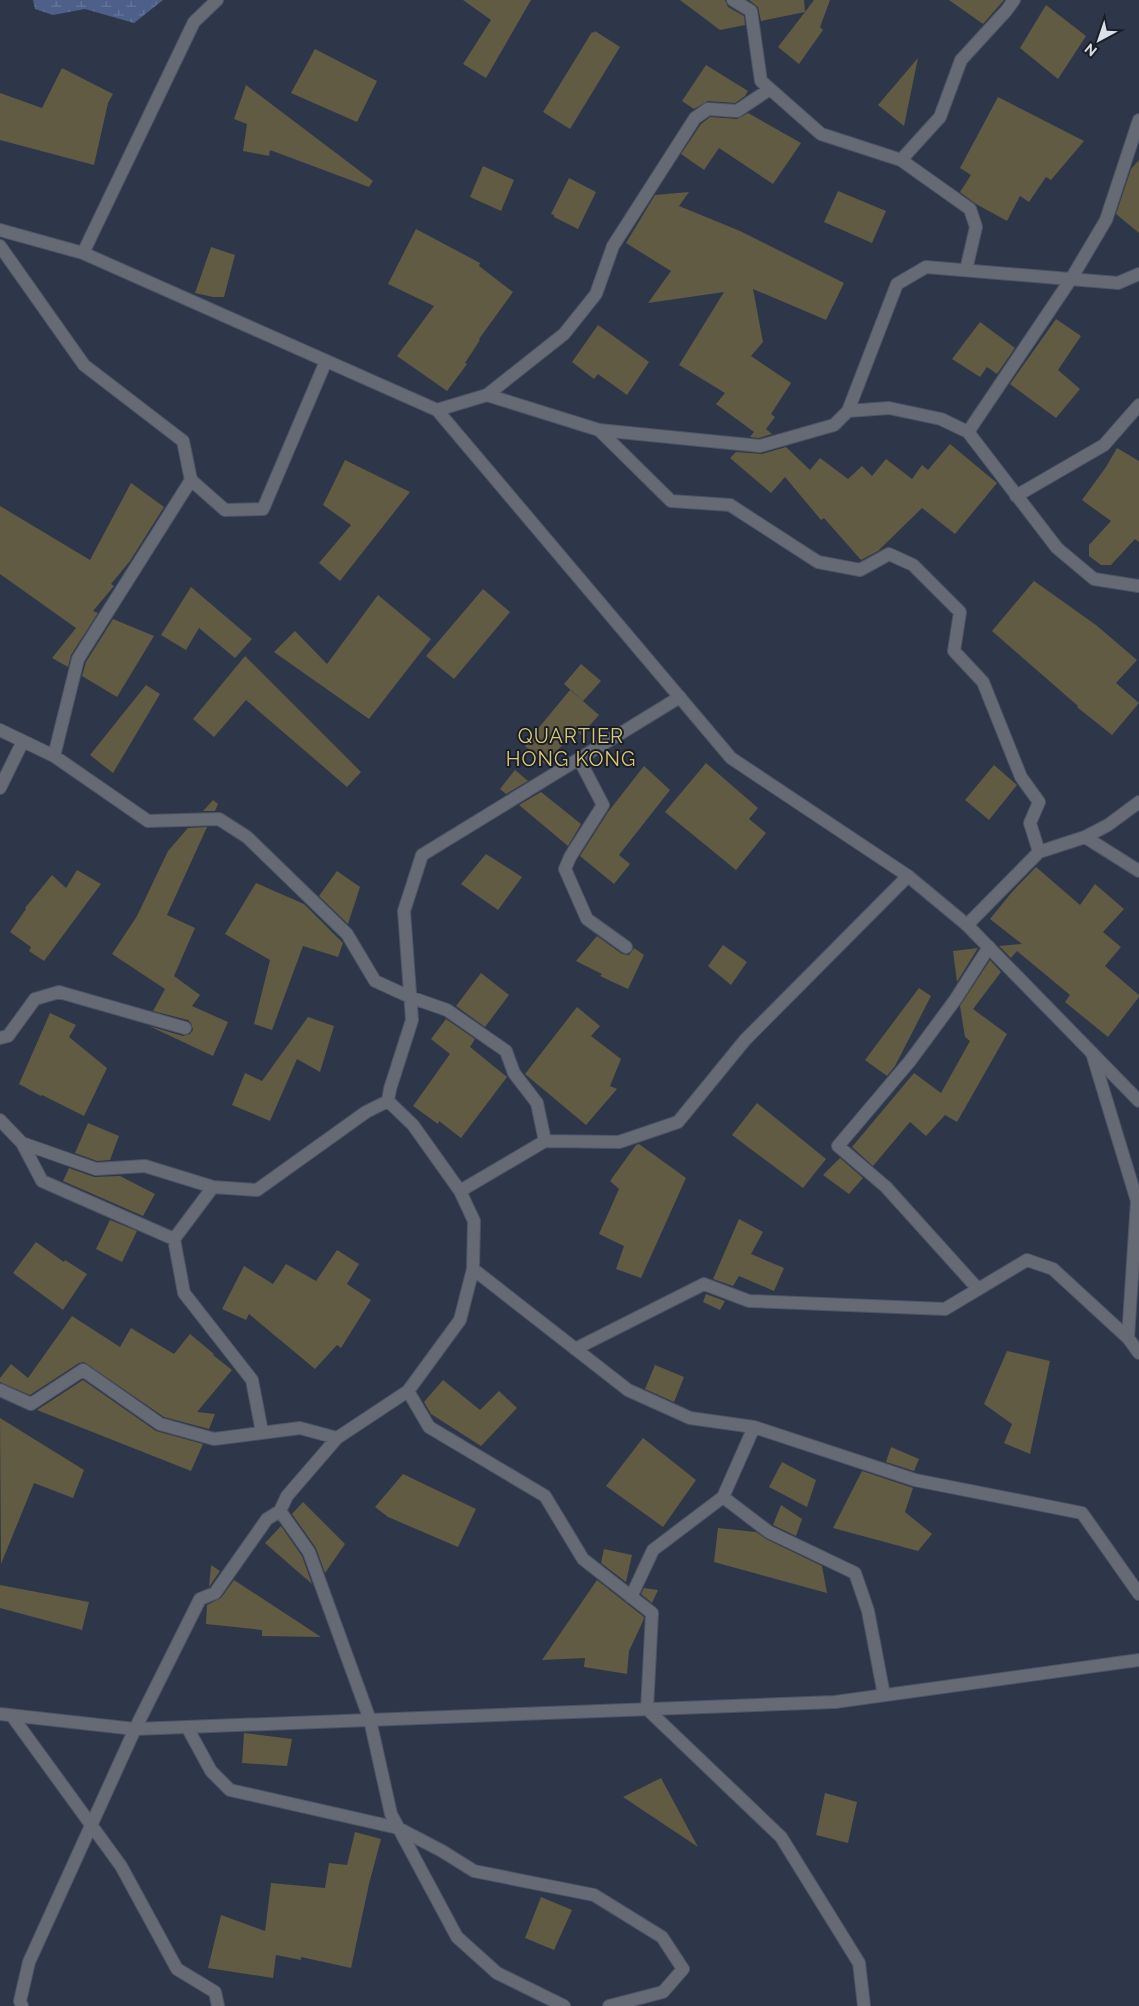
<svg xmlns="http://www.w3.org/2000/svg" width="1139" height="2006" font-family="Raleway,sans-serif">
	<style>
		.wetland { fill: url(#wetland-marsh) }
		.building { fill: #615b44 }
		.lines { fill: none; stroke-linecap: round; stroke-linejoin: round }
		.lane-casing { stroke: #4d5466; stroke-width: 14 }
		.street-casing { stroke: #4d5466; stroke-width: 14 }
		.lane { stroke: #666a74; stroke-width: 12 }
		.street { stroke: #666a74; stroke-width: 12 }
		.labels { text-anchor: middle; stroke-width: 4; stroke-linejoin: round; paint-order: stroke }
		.quarter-label { font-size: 20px; letter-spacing: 1px; fill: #dbc77a; stroke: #1a1e26 }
	</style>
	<defs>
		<pattern id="wetland-marsh" width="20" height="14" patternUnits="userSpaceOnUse" patternTransform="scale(1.25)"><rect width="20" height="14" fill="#4e608a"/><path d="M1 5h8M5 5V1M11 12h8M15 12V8" fill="none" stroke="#67769b"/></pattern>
	</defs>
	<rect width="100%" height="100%" fill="#2e3649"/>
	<!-- wetland -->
	<path class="wetland" d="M33,0H163L134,23L85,9L53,15L35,9Z"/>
	<!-- building -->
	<path class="building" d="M463,0H531L486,78L463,64L491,20Z
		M680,0H725L728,7L744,16L745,25L720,30Z
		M749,0H804L805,12L814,0H830L820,27L823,30L799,64L778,47L805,12L761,21L758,7Z
		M949,0H1004L983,24Z
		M1046,5L1086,36L1058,79L1020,48Z
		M595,31L620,47L570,129L543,112L592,32L594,33Z
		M315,49L377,81L357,122L291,93Z
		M918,58L904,126L878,105Z
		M706,65L748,91L745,96L735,103L708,101L694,109L682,101Z
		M62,68L113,94L108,103L94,165L0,140V93L42,108Z
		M246,85L373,181L369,187L270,150L269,156L243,151L247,124L234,119Z
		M998,97L1084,141L1051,180L1046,177L1029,202L1020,196L1007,221L976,204L960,192L971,175L960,168Z
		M748,113L801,143L773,184L719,148L704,170L681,154L701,124L710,117L737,119Z
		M1139,160V233L1116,214L1131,169Z
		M483,166L514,180L501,211L470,197Z
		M569,178L596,192L578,229L554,217V215L551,214Z
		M838,191L886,211L872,243L824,222Z
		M689,192L679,206L740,231L844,283L826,320L753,289L763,342L751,356L791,383L771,414L775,417L766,429L772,434L759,438L750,437L754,432L716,404L725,393L679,365L724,292L648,303L671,271L626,243L655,195Z
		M416,229L480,263L479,266L513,292L479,339L480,340L465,363L467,364L447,391L397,356L434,306L388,284Z
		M211,247L235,255L224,297H213L195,293Z
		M1056,319L1081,336L1058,370L1080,389L1056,418L1010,384Z
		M980,322L1015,348L997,374L987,367L980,377L952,359Z
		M598,325L649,362L627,395L598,374L594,379L572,362Z
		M950,444L997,483L955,534L922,508L878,551L861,560L824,518L821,520L785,477L771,493L730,458L736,452L762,454L786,447L810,470L820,458L848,479L862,466L872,476L886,459L912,479L922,465L928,470Z
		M1117,448L1139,461V542L1135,539L1111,565H1101L1089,556V545L1111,521L1082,500L1106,467Z
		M345,460L410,492L340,581L319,563L351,525L323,505Z
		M131,483L164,507L130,561L111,584L114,586L93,611L98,613L71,655L68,667L52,658L76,628L0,574V506L90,560Z
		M1034,581L1096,625L1137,660L1116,683L1139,703L1112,735L1077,707L1078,706L992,631Z
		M191,587L252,639L235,658L199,628L186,650L161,635Z
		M483,589L510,612L454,679L426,656Z
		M378,595L431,639L369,719L274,652L295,631L327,664Z
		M113,619L154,636L117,697L82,676L86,662Z
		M245,656L361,772L347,787L246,700L214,737L193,719Z
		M581,664L601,681L583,701L564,684Z
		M146,685L160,694L113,773L90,755Z
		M570,690L599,715L581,735L576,730L545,764L525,746L527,744L526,743Z
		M706,763L758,808L749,819L766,833L736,870L665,812Z
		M994,765L1017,785L989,820L965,800Z
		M644,766L670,790L619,855L630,864L614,884L580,856L608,812Z
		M515,770L528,781L506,794L500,789Z
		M541,792L581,824L568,846L519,805Z
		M213,800L218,804L215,811H203Z
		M207,827L167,915L195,928L174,976L200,995L192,1006L228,1022L213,1056L149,1026L183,1036L190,1034L193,1030L191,1023L188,1020L153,1011L165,989L112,954L137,916L168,851L188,828Z
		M486,854L522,877L498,910L461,884Z
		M1036,867L1080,905L1095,884L1124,909L1103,932L1121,947L1105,966L1139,995V997L1108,1037L1065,1002L1070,995L1017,951L1011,958L999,946L1022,944L990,919L1012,892Z
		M77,870L101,884L44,961L29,951L31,947L10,932L26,909L25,908L52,875L66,888Z
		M337,871L360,887L348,924L319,896Z
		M256,883L304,904L343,943L338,957L303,946L272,1030L254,1024L270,960L225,934Z
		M597,936L622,954L629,955L634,948L644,955L628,989L600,976L602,974L576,961Z
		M723,945L747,962L731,985L708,966Z
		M978,948L957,982L953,951Z
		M990,960L1001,972L973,1009L1007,1034L957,1122L945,1115L926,1136L910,1122L873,1166L852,1147L914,1073L941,1093L970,1041L965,1037L960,1006Z
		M481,973L509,995L485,1027L456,1006Z
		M919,988L931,996L895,1066L887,1076L865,1060Z
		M577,1007L600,1026L591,1036L621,1059L610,1086L617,1089L586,1125L525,1074Z
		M50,1013L76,1025L69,1037L107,1068L84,1116L42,1095L41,1096L19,1084Z
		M308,1017L334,1026L320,1072L297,1059L270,1121L232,1105L245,1073L262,1081Z
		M446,1019L475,1039L470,1047L507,1077L461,1138L439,1121L438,1124L413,1106L450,1054L431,1039Z
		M757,1103L826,1159L803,1188L732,1135Z
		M88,1123L119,1136L110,1160L97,1161L75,1153Z
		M639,1144L686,1178L641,1278L616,1269L624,1246L599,1234L619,1189L610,1181L636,1145Z
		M840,1158L863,1178L849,1194L823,1175Z
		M69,1168L94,1177L120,1176L155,1194L143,1216L63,1181Z
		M739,1219L763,1232L751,1254L784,1268L774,1291L739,1276L733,1286L713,1279Z
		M110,1220L137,1231L122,1262L96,1249Z
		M36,1242L64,1262L65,1260L87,1274L63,1310L13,1273Z
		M337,1250L359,1264L347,1284L371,1300L341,1348L337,1345L315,1369L249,1314L246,1320L222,1309L244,1266L273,1284L286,1264L316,1281Z
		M706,1294L725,1301L720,1310L703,1302Z
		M72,1316L120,1347L131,1328L174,1354L190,1334L214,1354L213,1355L232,1370L197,1412L215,1414L209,1429L164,1417L84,1362L79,1363L30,1395L0,1382V1378L11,1364L28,1378Z
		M1007,1351L1050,1361L1030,1454L1004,1443L1012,1424L984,1404Z
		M655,1365L684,1377L674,1402L645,1389Z
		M83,1380L156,1431L203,1444L191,1471L37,1410Z
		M443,1380L480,1410L499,1391L517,1408L481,1446L431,1414L424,1402Z
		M0,1418L84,1470L73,1498L34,1483L1,1564Z
		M643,1438L696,1480L663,1527L606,1486Z
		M891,1447L919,1459L914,1471L886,1462Z
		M782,1462L816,1480L807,1507L769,1487Z
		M862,1471L913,1488L905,1512L932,1534L918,1551L833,1528Z
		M403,1474L476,1509L458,1547L388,1517L375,1507Z
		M303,1502L345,1544L325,1573L316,1548L292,1514Z
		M781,1505L802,1519L796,1536L773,1525Z
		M281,1526L302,1556L312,1584L265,1543Z
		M718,1528L756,1532L766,1539L822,1566L827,1593L714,1562Z
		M604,1549L632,1555L626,1582L601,1563Z
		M211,1565L220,1571L209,1587Z
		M234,1580L321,1637L262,1636V1630L206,1624L207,1605L221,1598Z
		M597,1580L644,1617L643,1621L629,1651L627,1674L584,1667L585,1658L542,1660Z
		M0,1585L89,1602L82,1630L0,1608Z
		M644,1588L658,1590L652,1603L641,1594Z
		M244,1733L292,1739L287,1766L242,1763Z
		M661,1778L698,1847L623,1797Z
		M825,1793L857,1802L848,1843L816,1835Z
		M355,1832L381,1839L369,1884L351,1968L301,1957V1960L276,1955L273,1978L208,1968L221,1915L265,1931L271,1883L325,1888L329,1863L347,1865Z
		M541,1897L572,1910L554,1950L525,1938Z"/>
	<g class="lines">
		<defs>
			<path id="lane" d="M733,0L751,11L761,81L821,134L901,160L970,209L976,227L966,270
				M901,160L940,117L961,60L1006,11L1014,0
				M0,246L84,365L183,441L191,480L78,659L54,756
				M487,395L564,334L596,294L613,246L695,118L708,109L737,111L770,89
				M599,430L671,501L730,505L818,562L860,570L889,554L913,565L960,612L954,651L983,682L1021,777L1039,802L1030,823L1039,852
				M968,432L1071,279L1106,220L1139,120
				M191,480L225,510L263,509L326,361
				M1016,496L1104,445L1139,405
				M0,730L54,756L148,821L219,819L247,837L347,934L375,981L410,997L447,1010L506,1051L514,1073L537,1103L545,1141
				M579,759L603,805L570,857L565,869L587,919L626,947
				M0,788L23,741
				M1085,837L1139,871
				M967,925L1039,852L1085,837L1108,825L1139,802
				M0,1038L8,1036L35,999L59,992L185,1028
				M1092,1053L1137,1201L1128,1338L1139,1353
				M0,1120L22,1143L96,1169L145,1166L213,1187L257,1190L366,1112L388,1101
				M22,1143L42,1181L174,1239L213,1187
				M460,1191L545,1141L619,1142L678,1122L745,1040L908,876
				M174,1239L184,1293L252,1380L262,1432
				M473,1269L628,1390L690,1418L754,1427L915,1480L1082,1513L1139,1594
				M978,1289L886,1187L838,1146L910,1061L955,1000L989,947
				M575,1349L704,1284L749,1301L945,1309L1027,1260L1053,1269L1128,1338
				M0,1390L31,1404L83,1370L160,1424L214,1439L300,1428L337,1438
				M408,1391L429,1427L545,1496L583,1559L652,1613L647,1709L781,1837L859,1963L864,2006
				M723,1497L769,1532L855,1573L868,1611L884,1695
				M631,1597L653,1550L723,1497L754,1427
				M12,1716L121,1866L177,1969L215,1992L218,2006
				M187,1727L211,1771L230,1790L398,1828L442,1851L474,1871L594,1895L662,1937L683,1969L663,1992L609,2006
				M22,2006L20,2001L29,1962L135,1729L200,1599L215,1593L267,1519L280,1511
				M564,2006L497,1973L457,1937L391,1814L370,1720L309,1552L280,1511L287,1496L337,1438L408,1391L460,1320L473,1269L474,1221L460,1191L413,1125L388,1101L390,1089L412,1020L404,911L422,855L680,697"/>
			<path id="street" d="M0,230L83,253L437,410L731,758L908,876L967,925L1139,1101
				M83,253L194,22L217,0
				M437,410L487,395L599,430L760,446L834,425L848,411L897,284L926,267L1118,283L1139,274
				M848,411L889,408L941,419L968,432L1057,548L1094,579L1139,586
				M0,1714L135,1729L835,1702L1139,1660"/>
		</defs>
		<!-- lane casing -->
		<use href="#lane" class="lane-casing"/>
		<!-- street casing -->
		<use href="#street" class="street-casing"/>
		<!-- lane -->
		<use href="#lane" class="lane"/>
		<!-- street -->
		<use href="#street" class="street"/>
	</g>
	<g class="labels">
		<!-- quarter labels -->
		<g class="quarter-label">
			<text x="571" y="743">QUARTIER<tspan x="571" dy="23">HONG KONG</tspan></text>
		</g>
	</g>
	<!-- north arrow -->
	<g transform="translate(1099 40) rotate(220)" stroke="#1a1e26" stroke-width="4" paint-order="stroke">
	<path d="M0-4L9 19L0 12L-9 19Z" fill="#d9dfeb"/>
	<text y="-8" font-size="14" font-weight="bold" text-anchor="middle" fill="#d9dfeb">N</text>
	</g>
</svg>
